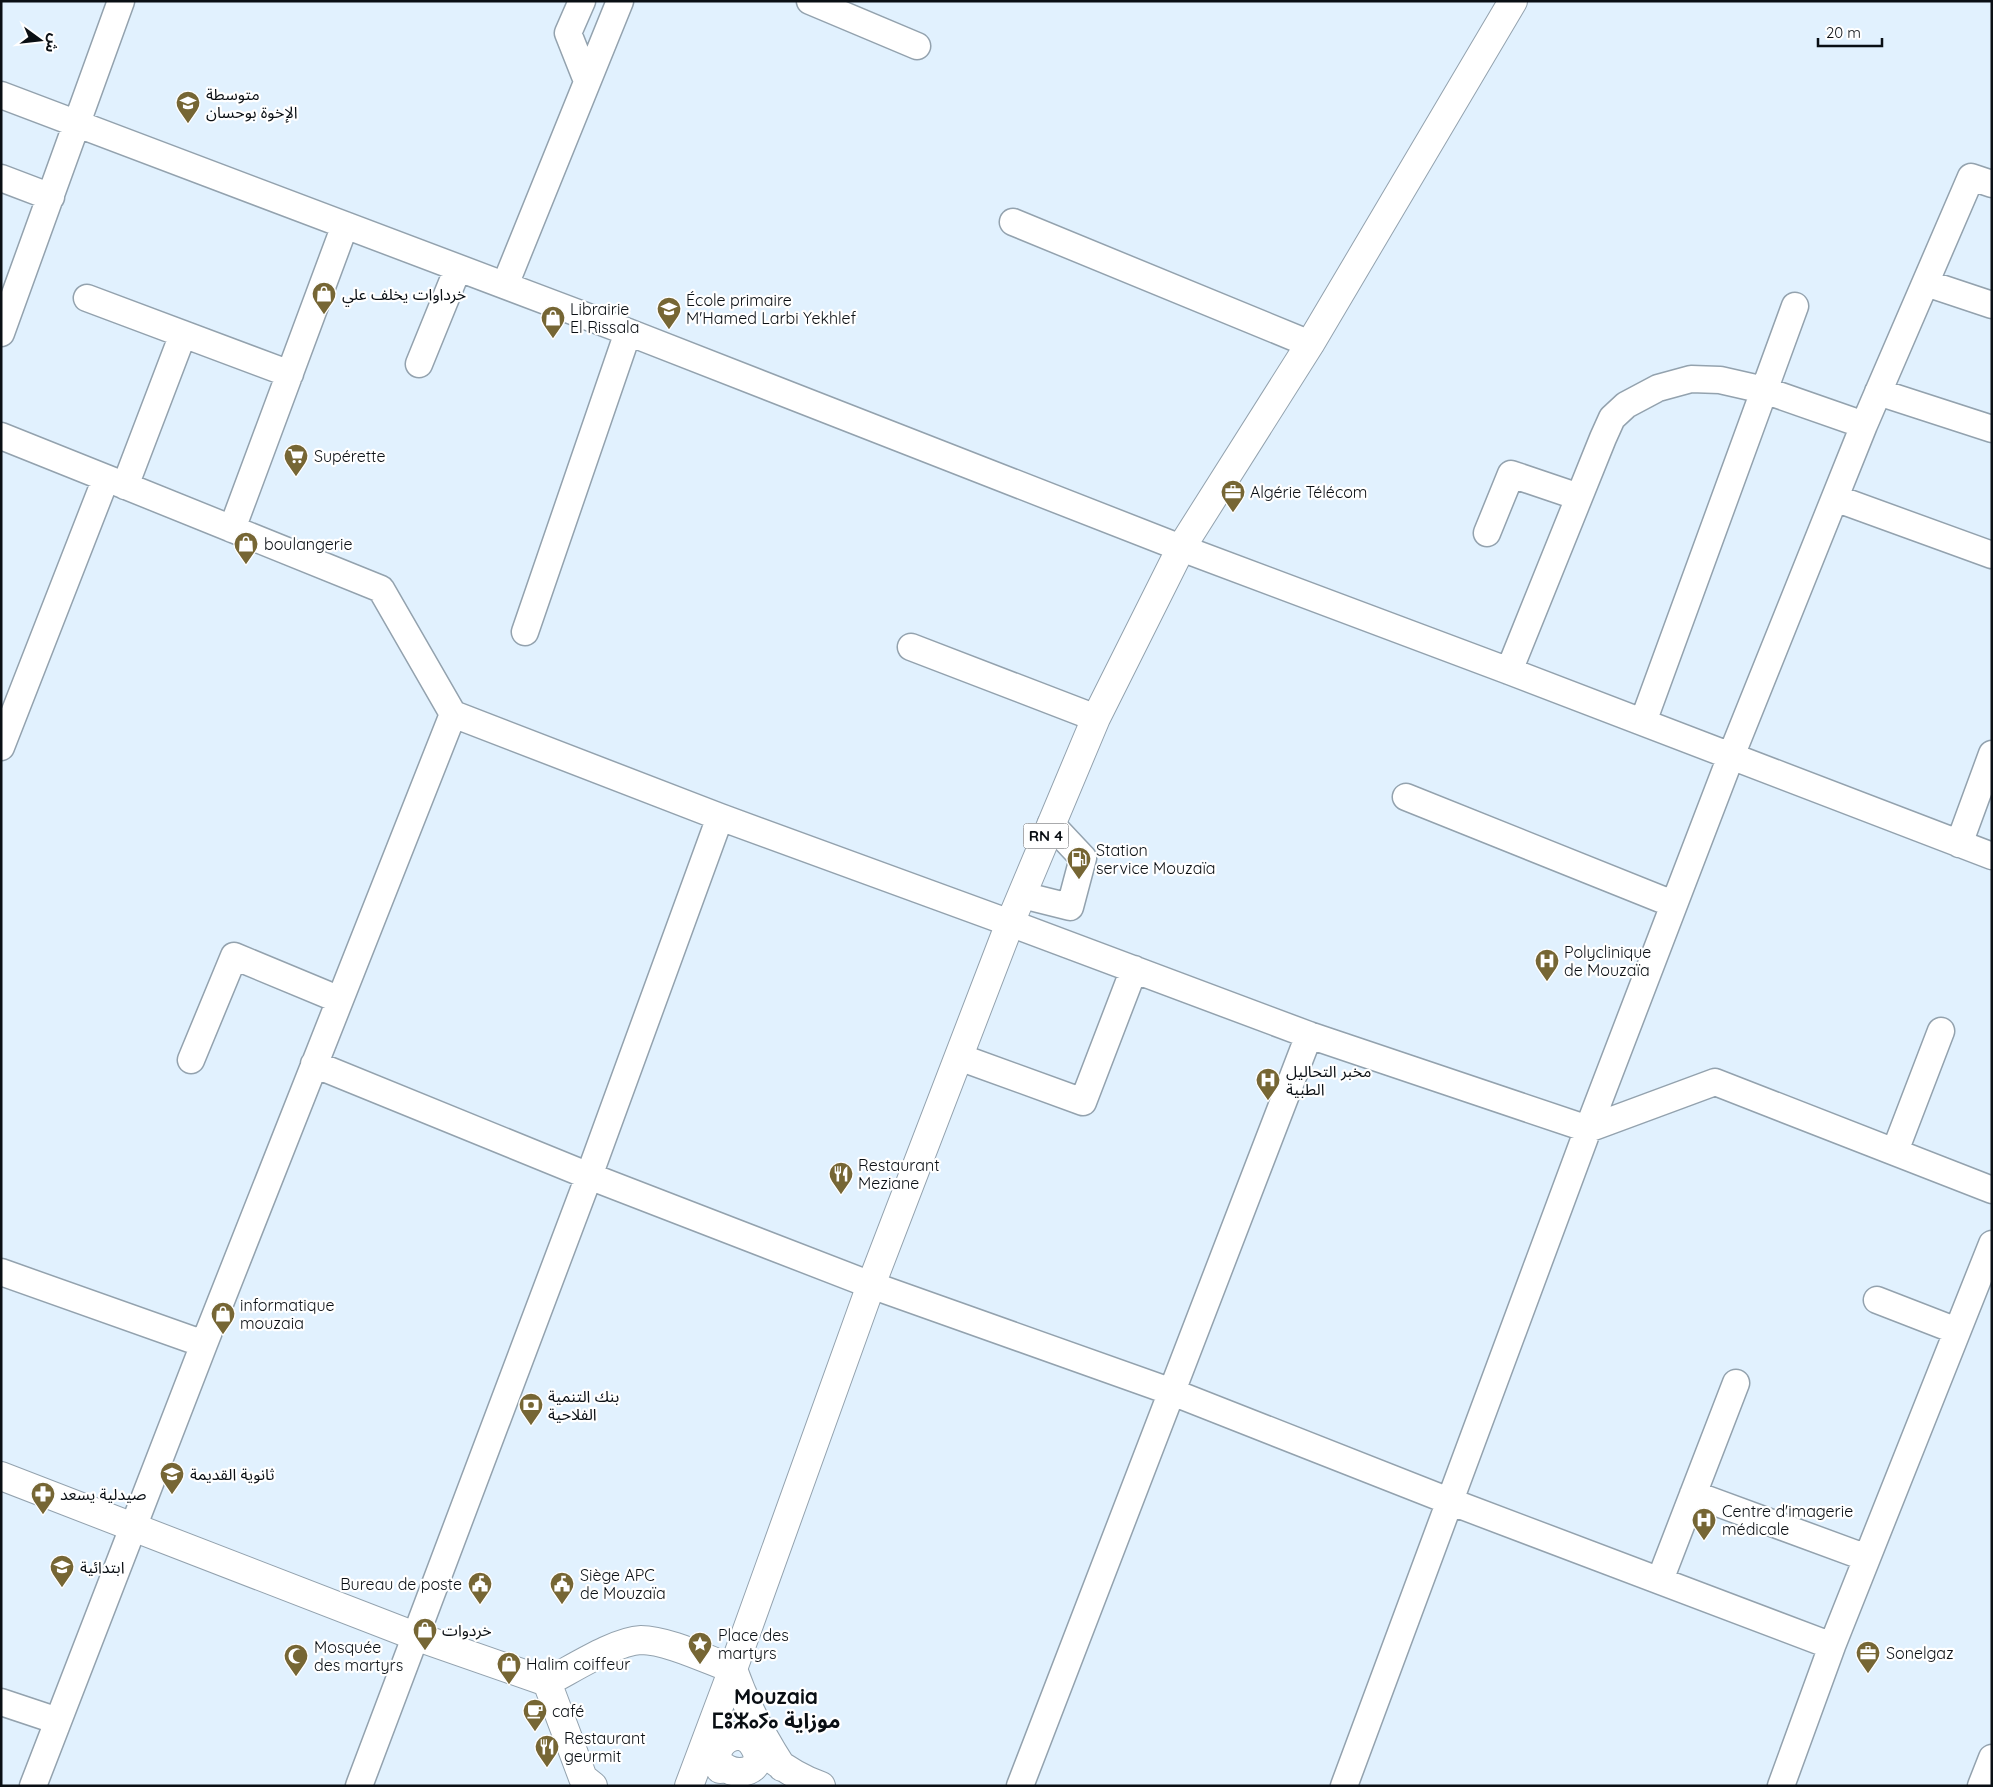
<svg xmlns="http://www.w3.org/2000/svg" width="1993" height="1787" font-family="Quicksand,'Noto Sans Arabic','Noto Sans Tifinagh',sans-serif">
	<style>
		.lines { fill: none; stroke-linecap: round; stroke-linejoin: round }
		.minor-casing { stroke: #93a2ae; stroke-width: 29 }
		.major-casing { stroke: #93a2ae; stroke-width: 30 }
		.minor { stroke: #fff; stroke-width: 26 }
		.major { stroke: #fff; stroke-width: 28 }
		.labels { text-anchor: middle; stroke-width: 4.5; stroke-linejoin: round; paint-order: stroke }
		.shield { fill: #fff; stroke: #54575a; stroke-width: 1 }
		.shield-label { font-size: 15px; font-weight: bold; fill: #0a0f14 }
		.poi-label { font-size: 16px; fill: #0a0f14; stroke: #fff; text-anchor: start }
		.district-label { font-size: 21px; font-weight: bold; fill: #0a0f14; stroke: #fff }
	</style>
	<rect width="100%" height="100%" fill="#e1f1fe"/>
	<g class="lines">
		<defs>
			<path id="minor" d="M582,1L568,33L587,81
				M810,1L917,46
				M1,95L628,332L1181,548L1509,671L1992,856
				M1,178L51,197
				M1013,222L1310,344
				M1926,283L1992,305
				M505,285L620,1
				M87,298L290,374
				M1,333L121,1
				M419,364L458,268
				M1878,392L1992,429
				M1,436L106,478L1,747
				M106,478L381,589L453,714
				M125,486L183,334
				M1835,498L1992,555
				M232,529L345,225
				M1487,533L1511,474L1579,497
				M525,632L628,332
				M911,647L1096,718
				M1509,671L1603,438L1612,418L1626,405L1658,388L1691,379L1720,380L1764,390L1864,425
				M1643,722L1795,306
				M1406,797L1673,904
				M1959,844L1992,754
				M1022,895L1070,907L1083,858L1051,824
				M959,1057L1083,1102L1134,969
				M191,1060L234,956L340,1000
				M314,1064L589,1176L871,1285L1172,1392L1449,1501L1832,1646
				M1895,1151L1941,1031
				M1,1272L204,1344
				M1877,1300L1957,1331
				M1693,1494L1867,1558
				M1660,1580L1736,1383
				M1,1702L58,1721
				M33,1786L204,1344L453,714L720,817L1010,923L1309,1035L1588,1129L1715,1082L1992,1190
				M359,1786L589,1176L720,817
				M1020,1786L1309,1035
				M1344,1786L1588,1129L1731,756L1864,425L1971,177L1992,184
				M1781,1786L1832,1646L1992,1244
				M1981,1786L1992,1758"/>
			<path id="major" d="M1,1476L415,1636L547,1682C571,1670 615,1641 641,1640C667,1640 708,1660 733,1669C745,1704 762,1736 782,1767
				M547,1682L583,1778L593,1786
				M709,1734C710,1787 773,1778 754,1746C741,1723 707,1743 720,1769
				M768,1756C785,1769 801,1779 821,1786
				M689,1786L733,1669L871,1285L1010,923L1096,718L1181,548L1310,344L1513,1"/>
		</defs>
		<!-- minor casing -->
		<use href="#minor" class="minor-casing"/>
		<!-- major casing -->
		<use href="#major" class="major-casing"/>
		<!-- minor -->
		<use href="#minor" class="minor"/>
		<!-- major -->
		<use href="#major" class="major"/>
	</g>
	<!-- icons -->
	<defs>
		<symbol id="school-pin" viewBox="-11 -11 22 30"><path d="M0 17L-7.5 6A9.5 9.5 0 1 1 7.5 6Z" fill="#766634" stroke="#fff"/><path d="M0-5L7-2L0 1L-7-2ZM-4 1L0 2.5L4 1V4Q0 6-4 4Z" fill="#fff"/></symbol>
		<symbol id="shop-pin" viewBox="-11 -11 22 30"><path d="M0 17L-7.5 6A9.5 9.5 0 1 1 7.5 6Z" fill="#766634" stroke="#fff"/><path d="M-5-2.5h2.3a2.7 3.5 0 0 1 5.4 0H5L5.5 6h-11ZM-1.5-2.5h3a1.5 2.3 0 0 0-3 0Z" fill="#fff"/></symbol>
		<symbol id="supermarket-pin" viewBox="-11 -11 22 30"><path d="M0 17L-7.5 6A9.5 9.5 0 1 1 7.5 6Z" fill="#766634" stroke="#fff"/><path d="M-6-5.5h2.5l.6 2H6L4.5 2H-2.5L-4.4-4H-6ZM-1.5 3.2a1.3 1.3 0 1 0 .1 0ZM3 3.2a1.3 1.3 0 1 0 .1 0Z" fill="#fff"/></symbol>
		<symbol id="office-pin" viewBox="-11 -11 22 30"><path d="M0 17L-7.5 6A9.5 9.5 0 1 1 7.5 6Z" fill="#766634" stroke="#fff"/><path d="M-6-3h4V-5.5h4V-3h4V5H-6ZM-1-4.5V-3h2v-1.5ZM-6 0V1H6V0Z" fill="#fff"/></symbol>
		<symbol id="fuel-pin" viewBox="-11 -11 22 30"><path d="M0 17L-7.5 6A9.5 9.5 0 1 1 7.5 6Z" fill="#766634" stroke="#fff"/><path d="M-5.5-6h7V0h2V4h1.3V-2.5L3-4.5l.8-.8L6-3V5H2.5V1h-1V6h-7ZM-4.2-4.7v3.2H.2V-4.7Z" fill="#fff"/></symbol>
		<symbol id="hospital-pin" viewBox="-11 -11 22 30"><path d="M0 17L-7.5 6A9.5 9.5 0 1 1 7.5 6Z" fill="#766634" stroke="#fff"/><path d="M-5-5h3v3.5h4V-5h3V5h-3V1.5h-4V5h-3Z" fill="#fff"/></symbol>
		<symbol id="restaurant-pin" viewBox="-11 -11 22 30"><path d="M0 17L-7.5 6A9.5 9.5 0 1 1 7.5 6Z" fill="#766634" stroke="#fff"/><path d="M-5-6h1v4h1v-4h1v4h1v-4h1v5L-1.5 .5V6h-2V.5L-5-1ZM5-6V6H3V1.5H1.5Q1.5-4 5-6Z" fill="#fff"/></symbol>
		<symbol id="bank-pin" viewBox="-11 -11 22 30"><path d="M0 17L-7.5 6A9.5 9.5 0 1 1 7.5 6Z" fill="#766634" stroke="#fff"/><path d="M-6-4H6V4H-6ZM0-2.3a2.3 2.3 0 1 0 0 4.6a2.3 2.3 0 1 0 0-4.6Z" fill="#fff"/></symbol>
		<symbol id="pharmacy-pin" viewBox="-11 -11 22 30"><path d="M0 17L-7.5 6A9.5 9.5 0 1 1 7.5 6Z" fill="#766634" stroke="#fff"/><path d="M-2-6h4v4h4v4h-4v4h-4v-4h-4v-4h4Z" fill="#fff"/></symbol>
		<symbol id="civic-pin" viewBox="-11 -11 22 30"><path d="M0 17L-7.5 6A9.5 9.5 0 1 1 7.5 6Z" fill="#766634" stroke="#fff"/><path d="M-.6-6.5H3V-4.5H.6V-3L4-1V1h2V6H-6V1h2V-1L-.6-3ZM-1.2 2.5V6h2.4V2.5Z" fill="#fff"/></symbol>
		<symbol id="sight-pin" viewBox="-11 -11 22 30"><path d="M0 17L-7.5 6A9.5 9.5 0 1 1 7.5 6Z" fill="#766634" stroke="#fff"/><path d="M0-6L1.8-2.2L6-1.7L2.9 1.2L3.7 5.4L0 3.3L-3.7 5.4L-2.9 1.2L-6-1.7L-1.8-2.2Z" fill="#fff"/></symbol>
		<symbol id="mosque-pin" viewBox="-11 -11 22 30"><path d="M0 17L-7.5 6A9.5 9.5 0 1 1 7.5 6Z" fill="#766634" stroke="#fff"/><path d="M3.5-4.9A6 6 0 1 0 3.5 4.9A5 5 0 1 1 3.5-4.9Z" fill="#fff"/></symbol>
		<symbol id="cafe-pin" viewBox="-11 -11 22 30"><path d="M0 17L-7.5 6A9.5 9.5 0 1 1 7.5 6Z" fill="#766634" stroke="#fff"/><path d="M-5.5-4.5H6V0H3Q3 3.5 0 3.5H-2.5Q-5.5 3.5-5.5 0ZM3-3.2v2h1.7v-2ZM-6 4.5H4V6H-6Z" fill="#fff"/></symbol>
	</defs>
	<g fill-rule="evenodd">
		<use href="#school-pin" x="174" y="89" width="28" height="38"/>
		<use href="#shop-pin" x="310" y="280" width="28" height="38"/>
		<use href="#school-pin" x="655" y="295" width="28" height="38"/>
		<use href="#shop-pin" x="539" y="304" width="28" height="38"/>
		<use href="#supermarket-pin" x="282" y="442" width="28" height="38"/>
		<use href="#office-pin" x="1219" y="478" width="28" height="38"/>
		<use href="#shop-pin" x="232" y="530" width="28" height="38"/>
		<use href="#fuel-pin" x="1065" y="845" width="28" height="38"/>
		<use href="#hospital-pin" x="1533" y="947" width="28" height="38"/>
		<use href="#hospital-pin" x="1254" y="1066" width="28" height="38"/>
		<use href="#restaurant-pin" x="827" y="1160" width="28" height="38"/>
		<use href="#shop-pin" x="209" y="1300" width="28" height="38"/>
		<use href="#bank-pin" x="517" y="1391" width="28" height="38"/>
		<use href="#school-pin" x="158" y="1460" width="28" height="38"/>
		<use href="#pharmacy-pin" x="29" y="1480" width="28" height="38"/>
		<use href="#hospital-pin" x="1690" y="1506" width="28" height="38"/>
		<use href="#school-pin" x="48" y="1553" width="28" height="38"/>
		<use href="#civic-pin" x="466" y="1570" width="28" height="38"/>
		<use href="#civic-pin" x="548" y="1570" width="28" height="38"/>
		<use href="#shop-pin" x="411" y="1616" width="28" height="38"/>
		<use href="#sight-pin" x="686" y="1630" width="28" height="38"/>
		<use href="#office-pin" x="1854" y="1639" width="28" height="38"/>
		<use href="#mosque-pin" x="282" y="1642" width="28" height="38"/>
		<use href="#shop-pin" x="495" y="1650" width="28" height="38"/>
		<use href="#cafe-pin" x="521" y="1697" width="28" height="38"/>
		<use href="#restaurant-pin" x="533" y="1733" width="28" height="38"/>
	</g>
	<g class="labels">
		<!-- shield labels -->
		<rect class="shield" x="1023.5" y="823.5" width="45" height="25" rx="4"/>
		<g class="shield-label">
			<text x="1046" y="841">RN 4</text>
		</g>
		<!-- poi labels -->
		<g class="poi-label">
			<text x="206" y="100">متوسطة<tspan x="206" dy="18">الإخوة بوحسان</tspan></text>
			<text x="342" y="300">خرداوات يخلف علي</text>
			<text x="686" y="306">École primaire<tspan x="686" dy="18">M'Hamed Larbi Yekhlef</tspan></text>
			<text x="570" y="315">Librairie<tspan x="570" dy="18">El Rissala</tspan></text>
			<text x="314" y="462">Supérette</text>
			<text x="1250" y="498">Algérie Télécom</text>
			<text x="264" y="550">boulangerie</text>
			<text x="1096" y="856">Station<tspan x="1096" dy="18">service Mouzaïa</tspan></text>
			<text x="1564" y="958">Polyclinique<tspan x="1564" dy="18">de Mouzaïa</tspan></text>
			<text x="1286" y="1077">مخبر التحاليل<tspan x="1286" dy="18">الطبية</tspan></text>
			<text x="858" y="1171">Restaurant<tspan x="858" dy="18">Meziane</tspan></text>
			<text x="240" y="1311">informatique<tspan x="240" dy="18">mouzaia</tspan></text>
			<text x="548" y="1402">بنك التنمية<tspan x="548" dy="18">الفلاحية</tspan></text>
			<text x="190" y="1480">ثانوية القديمة</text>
			<text x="60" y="1500">صيدلية يسعد</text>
			<text x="1722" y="1517">Centre d'imagerie<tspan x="1722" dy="18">médicale</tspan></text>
			<text x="80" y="1573">ابتدائية</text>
			<text x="580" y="1581">Siège APC<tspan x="580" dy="18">de Mouzaïa</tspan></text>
			<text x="462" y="1590" text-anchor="end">Bureau de poste</text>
			<text x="442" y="1636">خردوات</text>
			<text x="718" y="1641">Place des<tspan x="718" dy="18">martyrs</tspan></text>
			<text x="314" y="1653">Mosquée<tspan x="314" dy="18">des martyrs</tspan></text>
			<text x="1886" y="1659">Sonelgaz</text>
			<text x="526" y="1670">Halim coiffeur</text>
			<text x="552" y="1717">café</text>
			<text x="564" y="1744">Restaurant<tspan x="564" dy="18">geurmit</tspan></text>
		</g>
		<!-- district labels -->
		<g class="district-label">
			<text x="776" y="1704">Mouzaia<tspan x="776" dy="24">ⵎⵓⵣⴰⵢⴰ موزاية</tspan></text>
		</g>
	</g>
	<!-- border -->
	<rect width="1993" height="1787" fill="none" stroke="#0a0f14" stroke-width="5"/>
	<!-- north arrow -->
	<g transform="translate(40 40) rotate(105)" stroke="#ffffff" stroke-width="4" paint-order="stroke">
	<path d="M0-4L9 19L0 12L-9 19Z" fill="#0a0f14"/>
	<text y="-8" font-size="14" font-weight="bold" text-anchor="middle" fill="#0a0f14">ش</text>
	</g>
	<!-- scale -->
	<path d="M1818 38v8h64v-8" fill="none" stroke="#0a0f14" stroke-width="2.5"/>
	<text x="1826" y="38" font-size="15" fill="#0a0f14" stroke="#ffffff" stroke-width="4" paint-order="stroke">20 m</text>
</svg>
